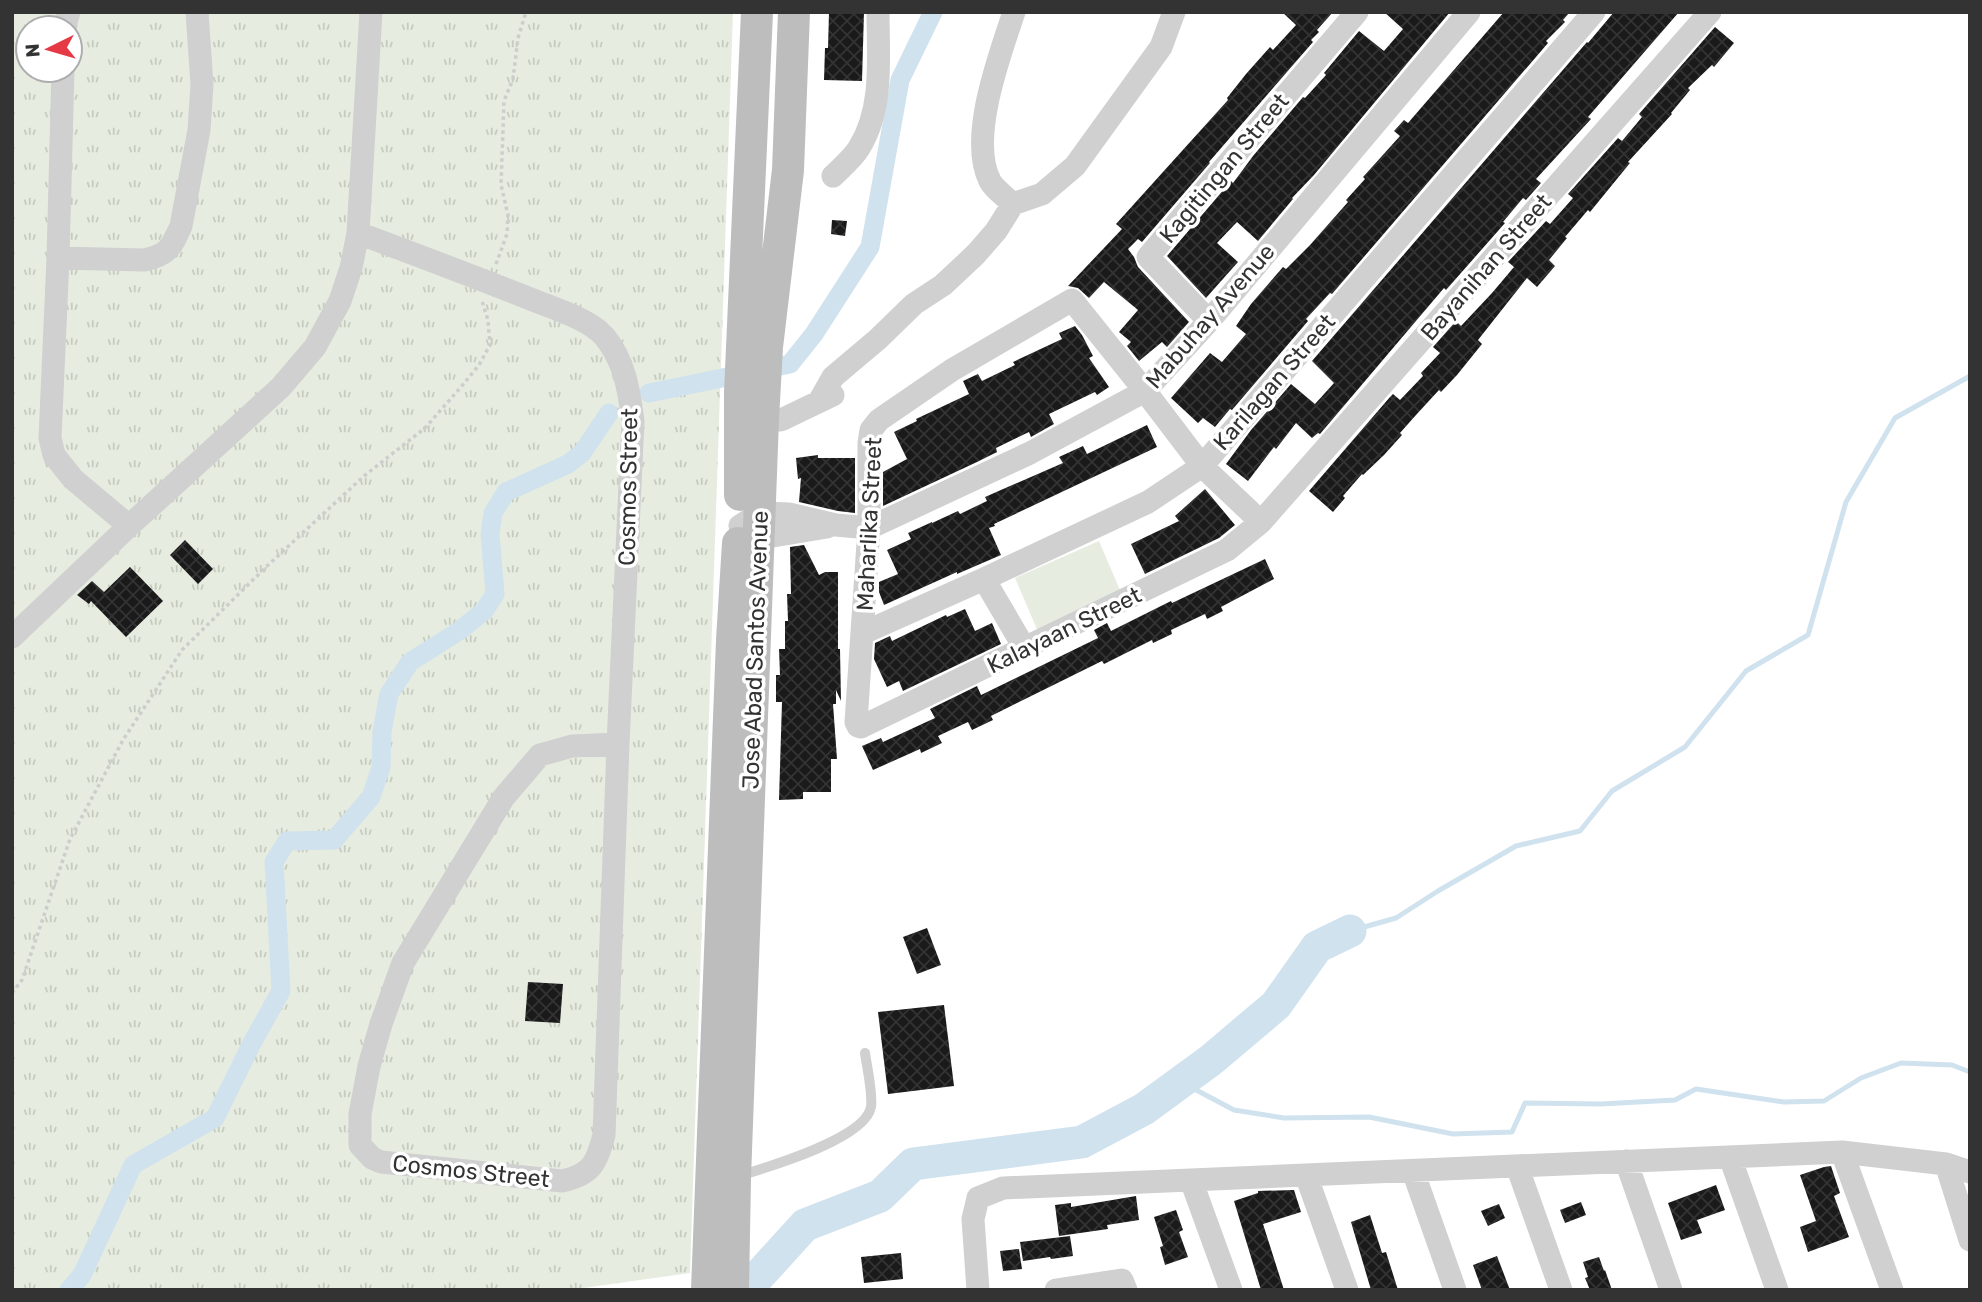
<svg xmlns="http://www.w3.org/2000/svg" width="1982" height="1302" font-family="Rubik,sans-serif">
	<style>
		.grass { fill: url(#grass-tufts); fill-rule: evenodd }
		.pitch { fill: #e6ecdf }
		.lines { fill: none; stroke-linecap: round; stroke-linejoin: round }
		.stream { stroke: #cfe2ee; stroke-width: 5 }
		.canal { stroke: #cfe2ee; stroke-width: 19 }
		.river { stroke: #cfe2ee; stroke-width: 33 }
		.building { fill: url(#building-cross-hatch) }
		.path { stroke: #cdcdcd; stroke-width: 3.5; stroke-dasharray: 3.5 3.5; stroke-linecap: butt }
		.lane { stroke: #d0d0d0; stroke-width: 10 }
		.street { stroke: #d0d0d0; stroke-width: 23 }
		.secondary { stroke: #bdbdbd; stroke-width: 32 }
		.labels { text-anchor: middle; stroke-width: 7; stroke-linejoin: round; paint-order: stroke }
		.street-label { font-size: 23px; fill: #333; stroke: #fff }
	</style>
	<defs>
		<pattern id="grass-tufts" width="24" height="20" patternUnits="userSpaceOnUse" patternTransform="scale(1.75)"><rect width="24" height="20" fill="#e6ecdf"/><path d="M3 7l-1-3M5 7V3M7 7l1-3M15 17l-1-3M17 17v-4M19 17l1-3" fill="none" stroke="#c6cbc0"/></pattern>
		<pattern id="building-cross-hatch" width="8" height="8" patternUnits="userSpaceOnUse" patternTransform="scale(1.75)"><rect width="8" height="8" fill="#1a1a1a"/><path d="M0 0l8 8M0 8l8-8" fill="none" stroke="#333"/></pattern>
	</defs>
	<rect width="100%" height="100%" fill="#fff"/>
	<!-- grass -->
	<path class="grass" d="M12,12H733L690,1273L569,1290H12ZM28,28H70V70H28Z"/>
	<!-- pitch -->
	<path class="pitch" d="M1099,541L1123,597L1039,634L1015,578Z"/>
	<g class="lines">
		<!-- stream -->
		<path class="stream" d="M1350,931L1396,918L1438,891L1516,846L1580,831L1612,791L1685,747L1746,671L1808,635L1846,502L1895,418L1970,376
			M1181,1082L1234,1110L1284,1118L1369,1117L1453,1134L1512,1132L1525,1103L1601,1104L1675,1100L1696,1089L1784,1102L1824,1101L1861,1078L1901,1063L1952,1065L1970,1072"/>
		<!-- canal -->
		<path class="canal" d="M649,393L790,364L814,334L870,247L900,80L933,12
			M69,1290L82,1275L133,1165L215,1118L252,1043L281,991L274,862L287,841L334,840L371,797L381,767L382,732L389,694L410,662L459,631L484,611L495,594L490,534L493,513L506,492L568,464L582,453L609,413"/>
		<!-- river -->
		<path class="river" d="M755,1280L805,1225L880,1196L913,1164L1082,1142L1144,1109L1211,1060L1276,1005L1317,947L1350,931"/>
	</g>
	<!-- building -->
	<path class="building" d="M829,12H864L862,81L824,80L825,48H828Z
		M1282,12H1333L1317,30L1319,32L1311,40L1313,42L1209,162L1210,163L1142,242L1138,239L1128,249L1134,257L1138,267L1189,322L1167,347L1162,342L1139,361L1127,346L1131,342L1119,332L1138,310L1104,282L1089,298L1078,288L1068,286L1122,229L1116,224L1228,100L1227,98L1246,74L1270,47L1273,50L1296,25Z
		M1384,12H1450L1314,175L1292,198L1293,199L1258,241L1237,222L1217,243L1238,262L1206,298L1167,256L1231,181L1233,183L1253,156L1303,97L1305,98L1326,75L1324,73L1359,31L1384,51L1403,29Z
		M1504,12H1570L1563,20L1565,22L1546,41L1548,43L1332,294L1330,293L1306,319L1308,321L1232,410L1230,409L1215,427L1203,418L1198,423L1171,398L1210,353L1222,362L1246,334L1236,326L1251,304L1283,267L1286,269L1310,245L1348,202L1346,200L1365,179L1363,177L1400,136L1394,131L1404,120L1408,123Z
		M1614,12H1679L1588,117L1591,119L1536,179L1541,183L1526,200L1523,198L1503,222L1505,223L1446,290L1444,288L1320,434L1318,433L1312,438L1296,423L1276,449L1274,447L1248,481L1226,464L1251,430L1291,384L1315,404L1334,383L1312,361L1587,42L1588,43Z
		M1715,27L1734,43L1714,67L1712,65L1688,88L1690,90L1671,113L1672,114L1628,162L1630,163L1590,212L1588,210L1565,237L1567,238L1549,260L1555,266L1537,287L1527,278L1478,340L1482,344L1457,375L1441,392L1439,390L1416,415L1400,433L1402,435L1384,455L1363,475L1362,474L1343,496L1345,498L1333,512L1309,491L1390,397L1393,394L1400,400L1423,376L1421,373L1440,353L1433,347L1456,321L1461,326L1492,293L1514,267L1508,262L1546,221L1550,224L1573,198L1568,194L1618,138L1622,141L1642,117L1639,114Z
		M832,220L847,221L845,236L831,234Z
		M1075,326L1082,335L1093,356L1089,358L1109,387L1097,395L1095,392L1049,414L1054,424L1031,437L1029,432L996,448L997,452L977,462L883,506V472L907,459L894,432L917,421L916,419L969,394L963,381L978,374L982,381L1015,365L1013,362L1062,339L1059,333Z
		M1147,425L1157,447L994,524L995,526L989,528L1001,555L957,574V572L884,605L879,592V582L898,574L887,550L911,539L908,533L932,522V523L958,511L960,514L987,501L985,497L1063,463L1059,457L1083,446L1087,454Z
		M818,455V458H855V513L838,511L799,502L801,478L798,479L796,458Z
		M1205,489L1235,525L1219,538L1145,574L1131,544L1179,521L1175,516Z
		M185,540L213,569L198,584L170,555Z
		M804,545L819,575L825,572H838V649H840L841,701L836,690V704H833L837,759H831V792H803V799L779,800L782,702H776V675H780L779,649H785V621H788L787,594H791L790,547Z
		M1265,559L1274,579L1221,607L1223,611L1207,619L1205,614L1171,630L1172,634L1153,643L1152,640L1104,664L1102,661L991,716L993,720L972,730L968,722L938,736L942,743L921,753L920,749L873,770L862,746L881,738L883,742L935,718L930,709L977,686L981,695L1098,638L1094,630L1107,623L1111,631L1171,601L1172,603Z
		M130,567L163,601L126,637L91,601L89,604L77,595L92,581L104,592Z
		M965,609L975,631L992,623L1001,644L903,691L899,681L887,687L874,659L875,643L890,636L892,641L946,615L947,617Z
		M927,928L941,965L917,974L903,937Z
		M528,982L563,984L560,1023L525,1021Z
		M944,1005L954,1086L888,1094L878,1012Z
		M1831,1166L1840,1193L1834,1196L1849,1237L1808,1252L1800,1227L1816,1221L1800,1175L1824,1167Z
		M1716,1185L1725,1210L1697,1220L1702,1233L1681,1240L1668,1203Z
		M1294,1190L1301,1212L1263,1224L1284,1290H1261L1234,1201L1258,1193V1191Z
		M1136,1196L1139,1220L1107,1225L1108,1229L1059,1236L1055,1205L1071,1203V1207Z
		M1581,1202L1586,1215L1565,1223L1560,1210Z
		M1499,1204L1505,1218L1488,1226L1481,1211Z
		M1176,1210L1183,1230L1179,1232L1188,1257L1165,1265L1160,1247L1163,1246L1154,1217Z
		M1370,1215L1382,1253L1386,1252L1398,1290H1371L1351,1222Z
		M1070,1236L1073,1256L1051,1259L1050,1257L1023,1261L1020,1242Z
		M1019,1249L1022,1269L1003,1271L1000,1251Z
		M901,1253L903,1279L864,1283L861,1257Z
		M1497,1256L1510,1290H1482L1473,1265Z
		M1599,1257L1604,1271L1605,1270L1612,1290H1590L1585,1278L1588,1277L1583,1262Z"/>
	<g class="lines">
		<!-- path -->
		<path class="path" d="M496,264L507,234L508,215L501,185L504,101L513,79L518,38L526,12
			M12,993L22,980L70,839L123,740L182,650L266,567L364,476L425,428L461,387L479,365L490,345L488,320L482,301"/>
		<!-- lane -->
		<path class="lane" d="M739,1176C768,1167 865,1139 871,1107C873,1093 867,1068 865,1053"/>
		<!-- street -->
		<path class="street" d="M64,28L69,12
			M63,70L58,258L50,438L54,455L73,479L129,526
			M833,176C842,167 853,158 859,148C884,108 878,57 878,12
			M1013,204C1006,197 994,189 990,181C968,138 1000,55 1014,12
			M358,233C417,255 475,277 533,300C555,309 589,319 604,336C625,361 629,391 633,421L618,744L604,1135C597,1163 591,1175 562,1181L381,1162L372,1158L360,1145V1114L369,1066L381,1024L403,963L504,797L540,755L572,746L618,744
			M58,258L144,260C168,255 171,248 181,226L199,130L202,85L197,12
			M1209,321L1148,257L1357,12
			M820,400L833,377L878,339L914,304L943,285L976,254L996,231L1013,204L1042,194L1075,166L1161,47L1174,12
			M747,417L781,420L833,395
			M1261,522L1202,466L1145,391L1072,300L952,370L879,420L871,430L869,443V528L856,722L858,726L861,727L1227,550L1261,522L1710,12
			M740,526L760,513L789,514L836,525L869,528L1030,453L1145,391L1209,321L1469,12
			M745,529L760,536H773L827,527
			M984,579L1025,649
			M863,633L984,579L1148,502L1202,466L1594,12
			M12,637L129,526L281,387L315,347L340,301L351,268L358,233L371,12
			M1842,1152L1892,1290
			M1730,1157L1777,1290
			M1626,1161L1671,1290
			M1946,1164L1970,1240
			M1517,1166L1561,1290
			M1413,1171L1455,1290
			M1306,1175L1347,1290
			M1191,1180L1231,1290
			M978,1290L973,1219L978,1198L1003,1188L1842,1152L1946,1164L1970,1172
			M1056,1290L1122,1280L1126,1290"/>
		<!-- secondary -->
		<path class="secondary" d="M740,495V392L757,12
			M707,1290L732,640L738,543
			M733,1290L735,1178L763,419L767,347L788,170L794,12"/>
	</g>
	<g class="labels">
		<!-- street labels -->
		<g class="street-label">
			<text transform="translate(1224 168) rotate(-50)" y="8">Kagitingan Street</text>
			<text transform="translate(1486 267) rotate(-49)" y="8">Bayanihan Street</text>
			<text transform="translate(1210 316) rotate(-49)" y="8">Mabuhay Avenue</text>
			<text transform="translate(1274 382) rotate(-49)" y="8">Karilagan Street</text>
			<text transform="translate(628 487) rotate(-89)" y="8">Cosmos Street</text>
			<text transform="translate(869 524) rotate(-87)" y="8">Maharlika Street</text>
			<text transform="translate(1064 630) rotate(-26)" y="8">Kalayaan Street</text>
			<text transform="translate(755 650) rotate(-88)" y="8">Jose Abad Santos Avenue</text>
			<text transform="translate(471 1171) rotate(6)" y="8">Cosmos Street</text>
		</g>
	</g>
	<!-- border -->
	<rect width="1982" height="1302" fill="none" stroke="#333333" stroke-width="28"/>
	<!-- north arrow -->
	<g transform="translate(49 49) rotate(265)"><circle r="33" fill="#ffffff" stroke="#adadad" stroke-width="2"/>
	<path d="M0-5L12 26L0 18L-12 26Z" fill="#e63946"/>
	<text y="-10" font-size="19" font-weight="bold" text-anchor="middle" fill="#333333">N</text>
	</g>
</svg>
